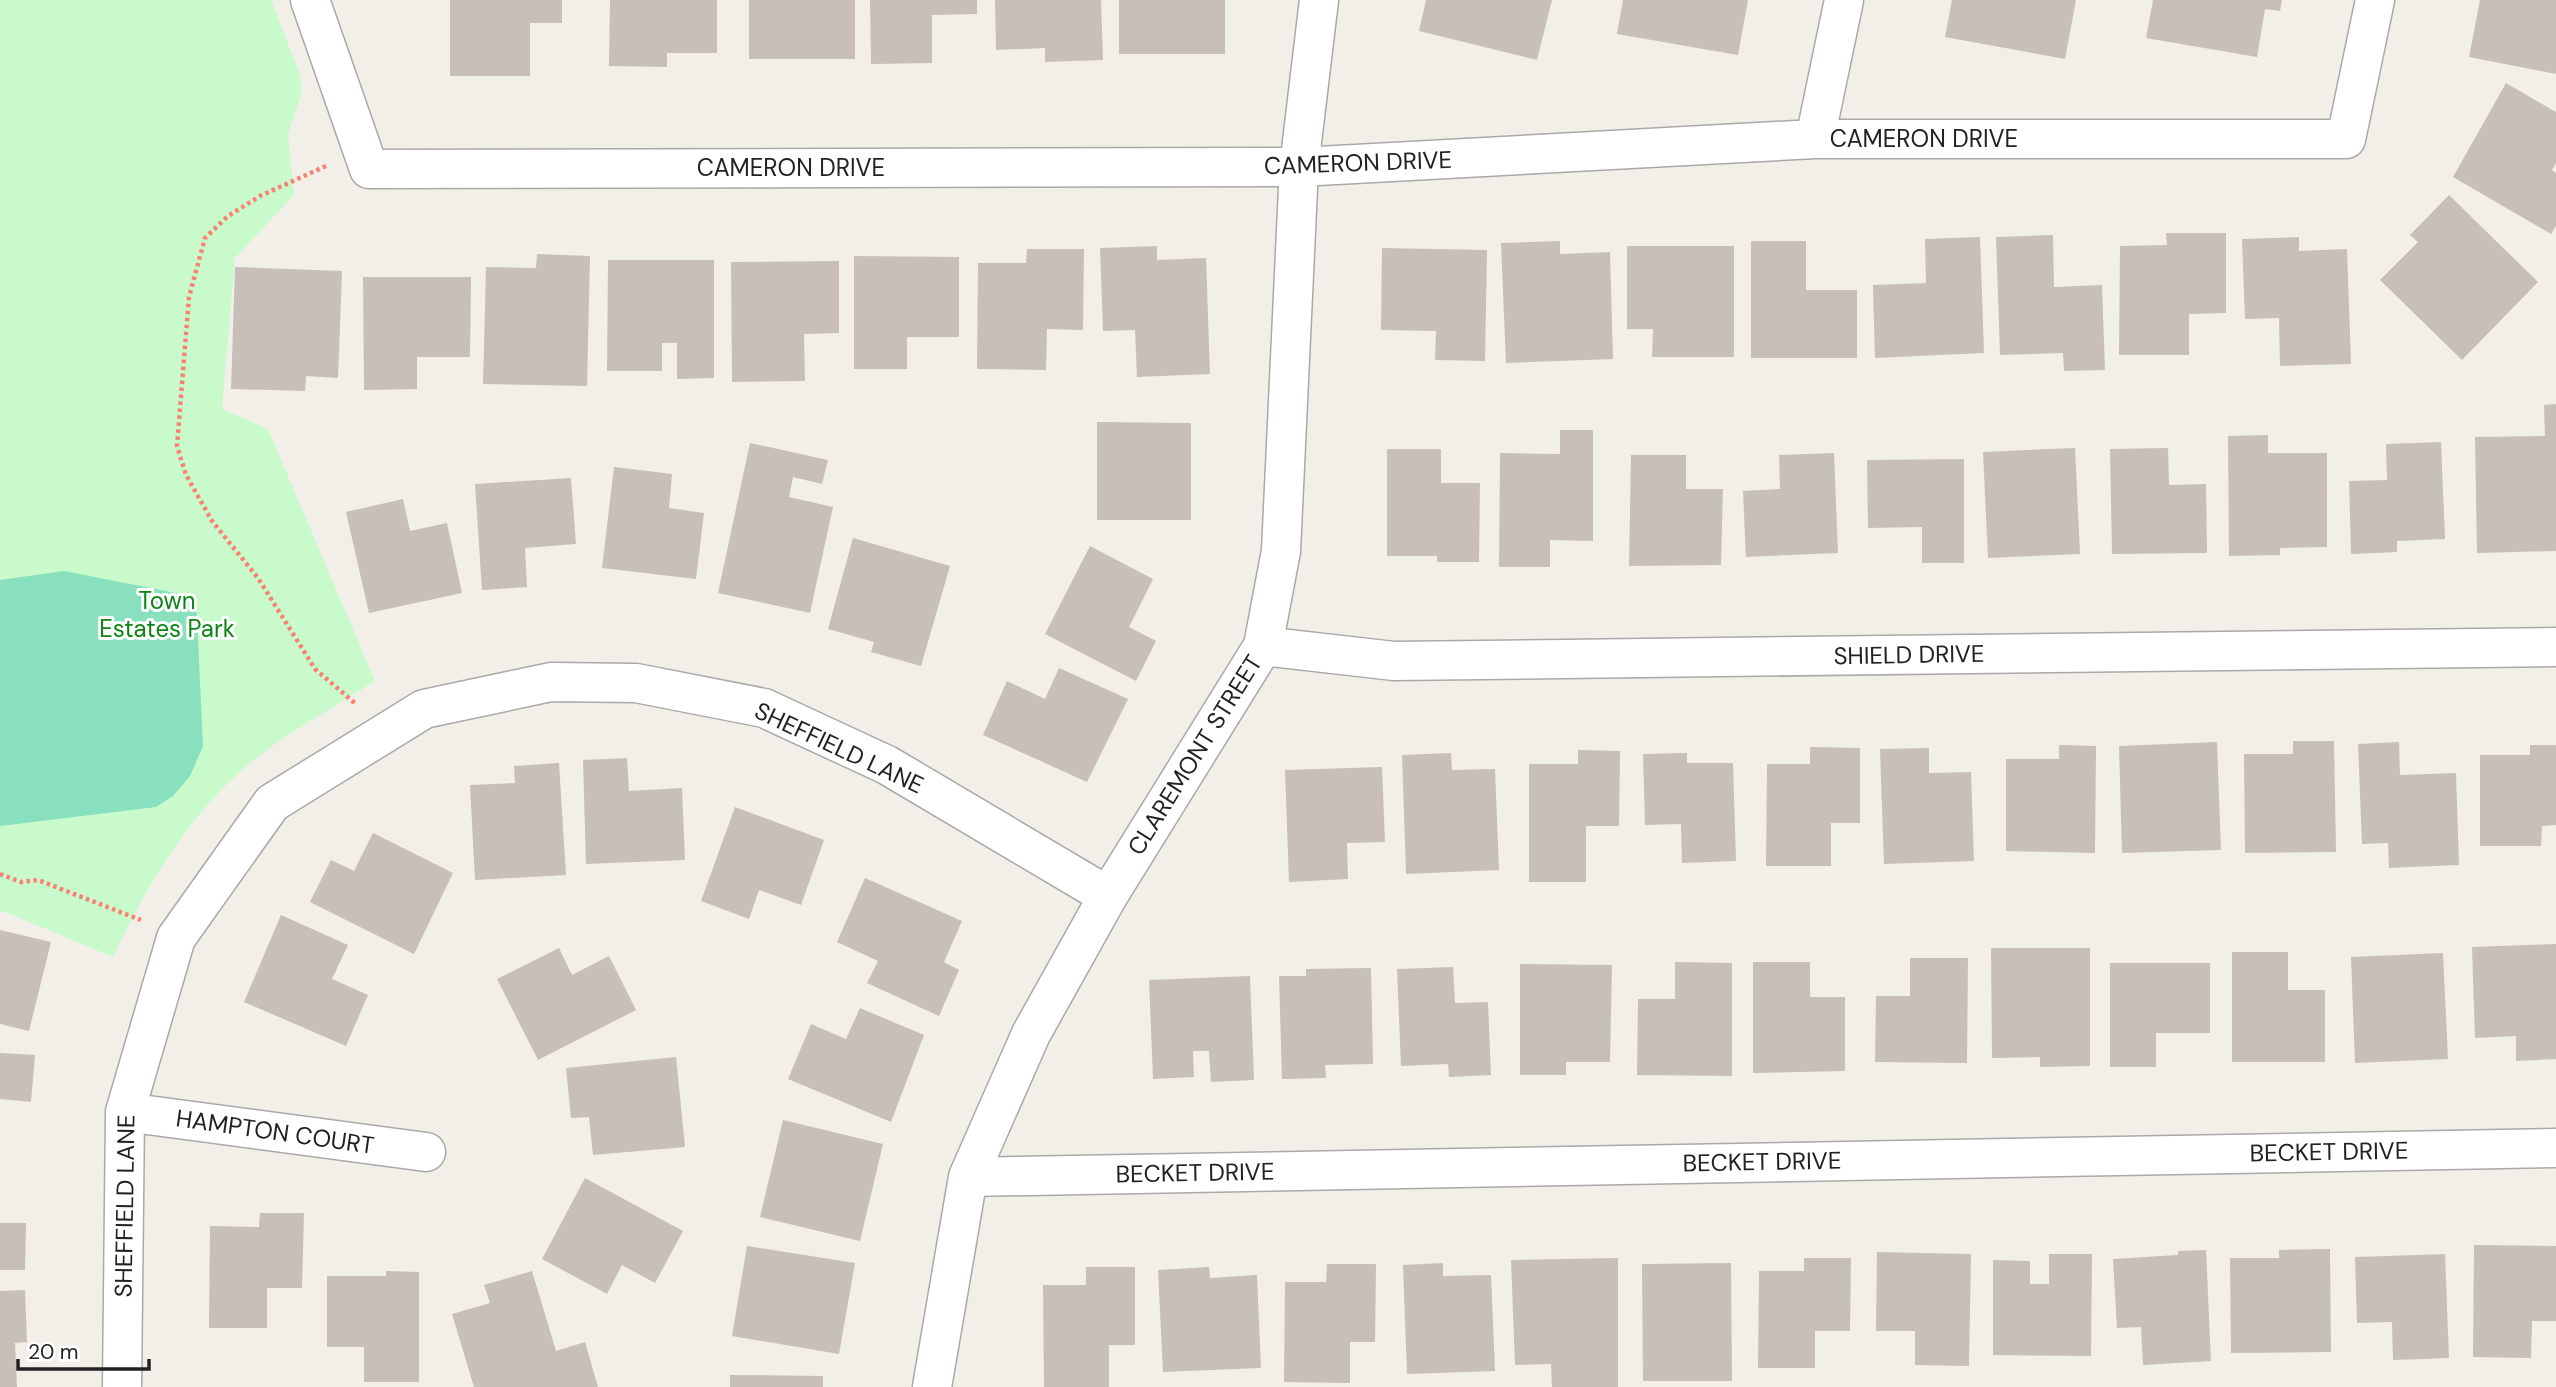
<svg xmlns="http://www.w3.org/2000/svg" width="2556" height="1387" font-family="'DM Sans',sans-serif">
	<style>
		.park { fill: #c8facc }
		.pitch { fill: #88e0be }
		.building { fill: #c7bfb8 }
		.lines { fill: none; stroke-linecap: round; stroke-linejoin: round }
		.minor-casing { stroke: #a9a9a9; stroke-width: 41 }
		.path { stroke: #fa8072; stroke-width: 4.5; stroke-dasharray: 3.5 3.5; stroke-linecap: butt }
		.minor { stroke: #fff; stroke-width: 38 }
		.labels { text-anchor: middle; stroke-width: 6; stroke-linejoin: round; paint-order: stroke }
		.street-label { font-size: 24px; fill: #222; stroke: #fff }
		.park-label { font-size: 24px; fill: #0c8416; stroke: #fff }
	</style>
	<rect width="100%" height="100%" fill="#f2efe9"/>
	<!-- park -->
	<path class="park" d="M0,0H271L301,77V95L288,134L294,195L235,258L222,409L268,429L375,681C339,704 301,725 267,750C197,800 149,881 113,957L0,910Z"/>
	<!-- pitch -->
	<path class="pitch" d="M64,571L196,597L203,746L190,776L173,796L156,807L0,826V580Z"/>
	<!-- building -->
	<path class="building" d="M450,0H562V23H530V76H450Z
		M610,0H717V53H667V67L609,66Z
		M749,0H855V59H749Z
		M870,0H977V14L932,15V63L871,64Z
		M995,0H1101L1103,60L1045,62V48L996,50Z
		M1119,0H1225V54H1119Z
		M1426,0H1552L1537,60L1419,31Z
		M1623,0H1748L1738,55L1617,34Z
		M1952,0H2076L2065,59L1945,37Z
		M2153,0H2282L2280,11L2265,9L2257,57L2146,38Z
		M2480,0H2556V74L2469,57Z
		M2506,83L2556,112V163L2552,170L2556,173V226L2551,234L2453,177Z
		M2449,195L2538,282L2462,360L2380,280L2418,242L2410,235Z
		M2166,233H2226V313L2189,314V355H2119L2120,246L2167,245Z
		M2053,235L2054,287L2102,285L2105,370L2064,371L2063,353L2000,355L1996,237Z
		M1980,237L1984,353L1875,358L1873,285L1926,283L1925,239Z
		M2299,237V251L2347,249L2351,364L2280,366L2279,318L2245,319L2242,239Z
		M1560,241V254L1610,252L1613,359L1506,363L1501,243Z
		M1751,241H1806V290H1857V358H1751Z
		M1157,246V260L1206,258L1210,374L1137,377L1135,330L1103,331L1100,248Z
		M1627,246H1734V357H1652L1653,329H1627Z
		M1382,248L1487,250L1485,361L1435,360L1436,331L1381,330Z
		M1027,249H1084L1083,330L1047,329L1046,370L977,369L978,263H1026Z
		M537,254L590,256L587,386L483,384L486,267L536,268Z
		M854,256L959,257V337H907V369H854Z
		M608,260H714V378L677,379V343H662V371H607Z
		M839,261V333L804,334L805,381L732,382L731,262Z
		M235,267L342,271L338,378L306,376L305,391L231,389Z
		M363,277H471L470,357H417V389L364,390Z
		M2556,404V551L2477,553L2475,437L2545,436L2544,405Z
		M1097,422L1191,423V520H1097Z
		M1560,430H1593V541L1550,540V567H1499L1500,453L1560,454Z
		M2268,435V453H2327V547L2280,548V555L2229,556L2228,436Z
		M2441,442L2445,539L2397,541V552L2351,554L2349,481L2387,480L2386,444Z
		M750,443L828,460L822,484L793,477L789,497L833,507L810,613L718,593Z
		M2075,448L2080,554L1988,558L1983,452Z
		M2168,448L2169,485L2206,484L2207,553L2112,554L2110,449Z
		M1387,449H1441V483H1480L1479,562H1437V556H1387Z
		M1834,453L1838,553L1746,557L1743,491L1780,489L1779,455Z
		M1631,455H1686V489H1723L1721,565L1629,566Z
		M1964,459V563H1922V527L1868,528L1867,460Z
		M614,467L672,474L669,508L704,513L696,579L602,568Z
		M571,478L576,544L525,548L527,587L482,590L475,484Z
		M403,499L410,531L447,523L462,593L369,613L346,512Z
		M853,538L950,566L921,666L871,652L874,642L828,629Z
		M1090,546L1153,579L1129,627L1156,641L1136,681L1045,634Z
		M1059,668L1128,699L1087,782L983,735L1007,681L1045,699Z
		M2293,741H2334L2336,852L2245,853L2244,754H2293Z
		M2217,742L2221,850L2122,853L2119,746Z
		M2399,742L2400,775L2456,773L2459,865L2389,868L2388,843L2362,844L2358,744Z
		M2059,745L2096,746L2095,853L2006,851V759H2059Z
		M2530,745H2556V825L2542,826L2541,846H2480V755H2530Z
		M1810,747L1860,748V823H1831V866H1766L1767,764H1810Z
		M1929,748V773L1971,772L1974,861L1884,864L1880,749Z
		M1578,750L1620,751L1619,826H1586V882H1529V764H1578Z
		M1451,753L1452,770L1495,769L1499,870L1406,874L1402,755Z
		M1687,753V763H1733L1736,861L1682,863L1681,824L1645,825L1643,754Z
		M627,758L629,791L682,788L685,860L586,864L583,760Z
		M559,763L566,875L475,880L470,785L515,783L514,766Z
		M1382,767L1385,842L1347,843L1348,879L1289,882L1285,770Z
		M735,807L824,840L801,905L759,890L749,919L701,901Z
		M373,833L453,873L414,954L310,902L331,860L354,871Z
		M865,878L962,921L944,962L959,970L939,1016L867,983L878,961L837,942Z
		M281,915L348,945L332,979L368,995L346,1046L244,1002Z
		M0,930L51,942L29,1031L0,1024Z
		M2556,944V1059L2516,1061V1036L2475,1038L2472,947Z
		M559,948L572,975L609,956L636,1010L538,1060L497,979Z
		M1991,948H2090V1066L2040,1067V1057L1992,1058Z
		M2232,952H2288V990H2325V1062H2232Z
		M2443,953L2448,1059L2355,1063L2351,957Z
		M1910,958H1968L1967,1063L1875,1062L1876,996H1910Z
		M1675,962L1732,963V1076L1637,1075L1638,999H1675Z
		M1753,962H1810V997H1845V1071L1753,1073Z
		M2110,963H2210V1033H2156V1067H2110Z
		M1520,964L1612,965L1610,1062H1566V1075H1520Z
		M1453,967L1455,1003L1488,1002L1491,1075L1449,1077L1448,1064L1401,1066L1397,969Z
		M1371,968L1373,1064L1325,1065L1326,1078L1282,1079L1279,976H1306V969Z
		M1250,976L1254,1080L1211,1082L1209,1051H1193L1194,1077L1153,1079L1149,980Z
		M860,1008L924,1035L891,1122L788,1079L811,1024L846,1039Z
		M0,1053L35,1055L31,1102L0,1099Z
		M676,1057L685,1147L593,1155L589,1117L571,1118L566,1068Z
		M783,1120L883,1144L860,1241L760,1217Z
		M585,1178L683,1231L655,1283L622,1265L607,1294L542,1259Z
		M260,1213H304L302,1288H267V1328H209L210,1226L259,1227Z
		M0,1223H26L25,1270H0Z
		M2474,1245L2556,1246V1321H2532L2531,1358L2473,1357Z
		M747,1246L855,1263L839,1354L732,1336Z
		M2330,1249L2331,1352L2231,1353L2230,1258H2279V1250Z
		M2206,1250L2211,1361L2143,1365L2141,1327L2117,1328L2113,1259L2178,1255V1251Z
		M1877,1252L1971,1254L1969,1366L1915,1365V1331H1876Z
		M2049,1254H2092L2091,1356L1993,1355V1260L2030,1261V1284H2049Z
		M2445,1254L2449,1358L2393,1360L2392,1322L2357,1323L2355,1257Z
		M1618,1258V1387H1552L1551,1364L1515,1365L1511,1260Z
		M1804,1258H1851L1850,1331H1815V1368H1758L1759,1271H1804Z
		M1443,1263V1276L1491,1275L1495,1371L1407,1374L1403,1265Z
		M1731,1263L1732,1381H1643L1642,1264Z
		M1327,1264H1376L1375,1342H1350V1383L1284,1382L1285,1282H1326Z
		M1086,1267H1135V1345H1109V1387H1044L1043,1285H1086Z
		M1209,1267L1210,1278L1257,1275L1261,1368L1163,1372L1158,1270Z
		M386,1271L419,1272V1382H364V1347H327V1276H386Z
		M532,1271L556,1351L585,1342L598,1387H474L452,1314L490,1303L484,1285Z
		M25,1290L27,1342L15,1343L17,1387H0V1291Z
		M730,1375L823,1376V1387H730Z"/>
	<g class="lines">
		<defs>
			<path id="minor" d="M310,0L369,169L1299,167L1815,139H2346L2375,0
				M1815,139L1844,0
				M1263,646L1394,661L2556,647
				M125,1112L426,1152
				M968,1177L2556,1148
				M122,1387L125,1112L176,938L272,803L424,709L551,682L636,683L764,708L887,765L1108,896
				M932,1387L968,1177L1031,1034L1108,896L1263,646L1281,551L1299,167L1319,0"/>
		</defs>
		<!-- minor casing -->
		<use href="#minor" class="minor-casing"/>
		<!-- path -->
		<path class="path" d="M326,166L260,196L228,216L205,238L189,297L177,446L186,475L212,521L258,578L315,669L356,704
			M0,874L21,882L38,880L141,920"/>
		<!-- minor -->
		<use href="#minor" class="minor"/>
	</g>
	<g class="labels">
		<!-- street labels -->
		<g class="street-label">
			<text x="1924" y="147">CAMERON DRIVE</text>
			<text transform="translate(1358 163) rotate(-2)" y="8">CAMERON DRIVE</text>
			<text x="791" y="176">CAMERON DRIVE</text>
			<text transform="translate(1909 655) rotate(-1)" y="8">SHIELD DRIVE</text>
			<text transform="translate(839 748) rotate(25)" y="8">SHEFFIELD LANE</text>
			<text transform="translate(1195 755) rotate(-58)" y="8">CLAREMONT STREET</text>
			<text transform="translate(275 1132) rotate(8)" y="8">HAMPTON COURT</text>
			<text transform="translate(2329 1152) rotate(-1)" y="8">BECKET DRIVE</text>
			<text transform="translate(1762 1162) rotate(-1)" y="8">BECKET DRIVE</text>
			<text transform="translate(1195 1173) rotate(-1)" y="8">BECKET DRIVE</text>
			<text transform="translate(125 1206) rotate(-89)" y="8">SHEFFIELD LANE</text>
		</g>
		<!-- park labels -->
		<g class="park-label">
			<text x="167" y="609">Town<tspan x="167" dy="28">Estates Park</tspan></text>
		</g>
	</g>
	<!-- scale -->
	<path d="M18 1359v10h131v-10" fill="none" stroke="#222222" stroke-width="3.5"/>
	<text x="28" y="1359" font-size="21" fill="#222222" stroke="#ffffff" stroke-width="5" paint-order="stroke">20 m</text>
</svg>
